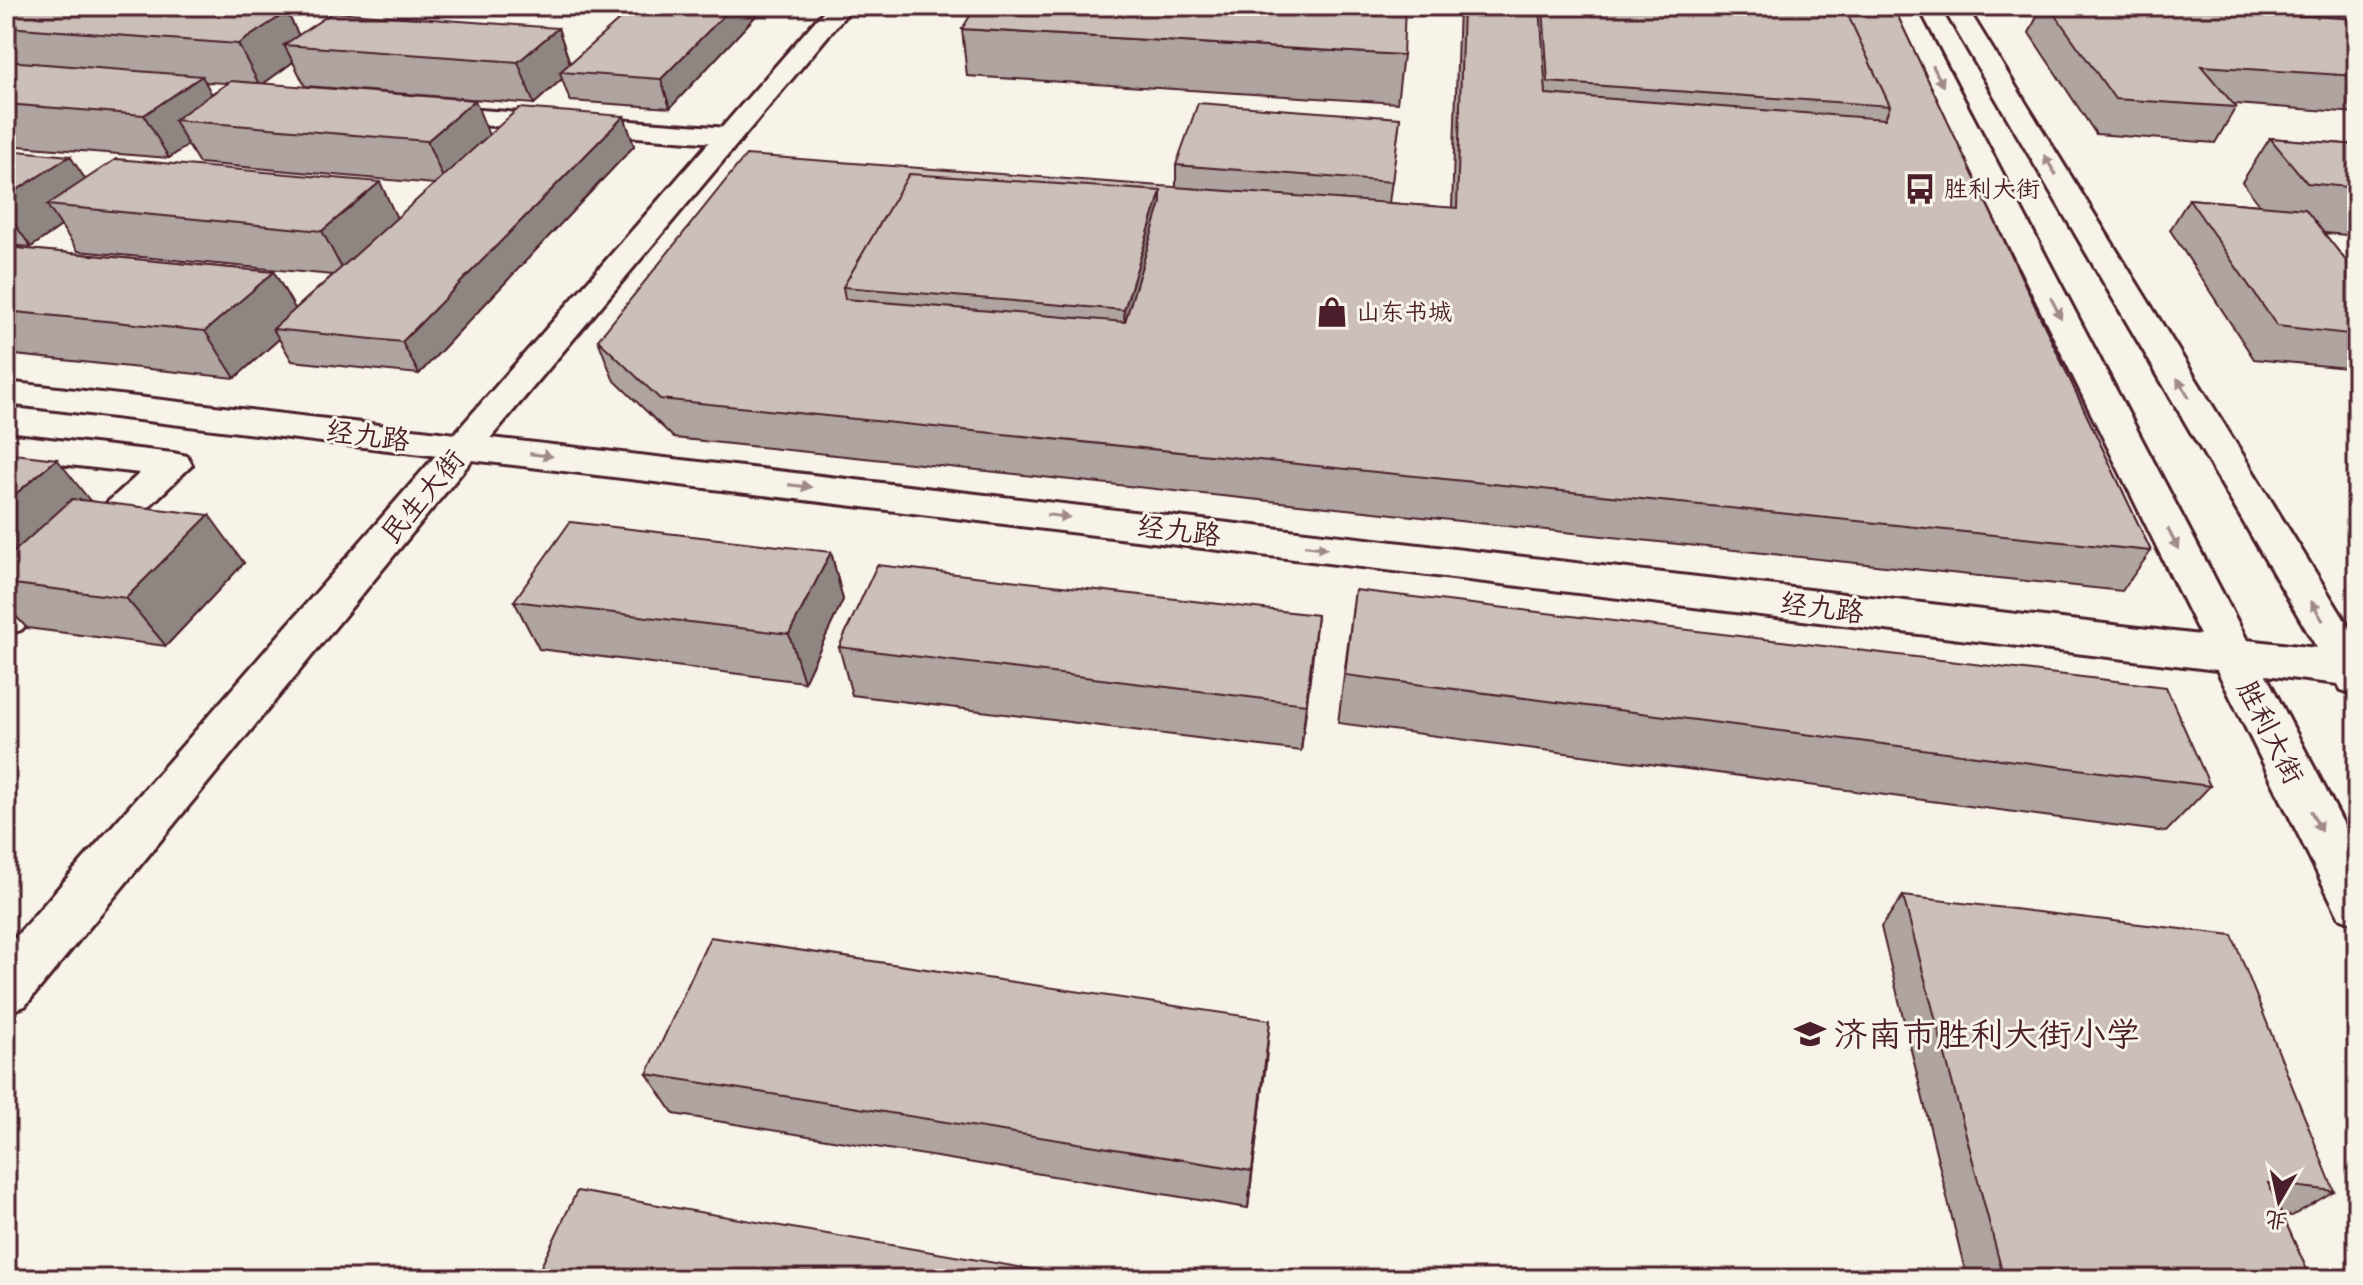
<svg xmlns="http://www.w3.org/2000/svg" width="2363" height="1285" font-family="Delius,'LXGW WenKai TC',sans-serif">
	<style>
		.lines { fill: none; stroke-linecap: round; stroke-linejoin: round }
		.minor-casing { stroke: #4a1f2b; stroke-width: 6 }
		.major-casing { stroke: #4a1f2b; stroke-width: 6 }
		.minor { fill: #f7f3e8; fill-rule: evenodd }
		.major { fill: #f7f3e8; fill-rule: evenodd }
		.wall { fill: #afa49f; stroke: #4a1f2b; stroke-width: 2; fill-rule: evenodd }
		.shaded-wall { fill: #8f8682; stroke: #4a1f2b; stroke-width: 2 }
		.building { fill: #ccbfb9; stroke: #4a1f2b; stroke-width: 2; fill-rule: evenodd }
		.oneway { fill: #a0898a }
		.labels { text-anchor: middle; stroke-width: 6; stroke-linejoin: round; paint-order: stroke }
		.far-poi-label { font-size: 24px; fill: #4a1f2b; stroke: #f7f3e8; text-anchor: start }
		.street-label { font-size: 28px; fill: #4a1f2b; stroke: #f7f3e8 }
		.near-poi-label { font-size: 34px; fill: #4a1f2b; stroke: #f7f3e8; text-anchor: start }
	</style>
	<rect width="100%" height="100%" fill="#f7f3e8"/>
	<filter id="ink" filterUnits="userSpaceOnUse"><feTurbulence type="fractalNoise" baseFrequency=".0125" numOctaves="2"/><feDisplacementMap in="SourceGraphic" scale="16" xChannelSelector="R" yChannelSelector="G"/><feConvolveMatrix kernelMatrix="1 2 1 2 8 2 1 2 1" color-interpolation-filters="sRGB"/></filter>
	<g filter="url(#ink)">
		<g class="lines">
			<defs>
				<path id="minor" d="M1891,6H1915L2247,640L2317,648L1942,6H1966L2357,640V695L2341,690L2338,684L2266,675L2357,850V924L2339,917L2217,670L6,404V382L2200,635Z
					M424,106L729,128L739,130L743,136L739,142L729,144L414,120L410,114L414,108Z
					M6,434L173,453L187,456L192,465L21,630L6,635V594L140,473L6,458Z"/>
				<path id="major" d="M828,6H853L477,454L25,1006L6,1013V948Z"/>
			</defs>
			<!-- minor casing -->
			<use href="#minor" class="minor-casing"/>
			<!-- major casing -->
			<use href="#major" class="major-casing"/>
			<!-- minor -->
			<use href="#minor" class="minor"/>
			<!-- major -->
			<use href="#major" class="major"/>
		</g>
		<!-- wall -->
		<path class="wall" d="M6,6L287,12L298,35L558,28L570,63L765,6L670,108L570,101L562,79L534,104L305,86L293,62L263,84L489,135L624,116L634,146L419,374L292,361L279,339L235,378L6,354V247L274,272L295,309L333,275L78,251L61,226L31,247L6,245V150L85,179L397,218L435,184L199,163L188,145L169,158L6,145ZM204,82L228,83L211,94Z
			M1459,6H1893L2151,551L2122,591L674,438L613,379L598,340L1176,187V165L1400,118L1389,203L1452,208Z
			M2042,6H2150L2357,19V113L2234,104L2236,107L2215,143L2096,134L2029,33Z
			M962,29L1403,55L1397,103L967,76Z
			M2270,138L2357,145V236L2324,233L2357,275V369L2254,359L2170,230L2189,199L2260,205L2242,182Z
			M2357,243V268L2348,256Z
			M6,453L91,501L244,563L166,646L27,628L6,606Z
			M831,552L843,600L804,682L539,649L514,601Z
			M1355,590L2210,786L2166,832L1338,723Z
			M1317,615L1301,751L852,695L839,647Z
			M1903,896L2334,1191L2292,1216L2282,1215L2311,1279H1967L1881,927Z
			M1266,1062L1248,1208L674,1114L647,1074Z"/>
		<!-- shaded-wall -->
		<path class="shaded-wall" d="M733,6H765L670,108L661,79Z
			M287,12L304,46L284,45L293,62L260,86L238,44Z
			M558,28L572,70L560,72L562,79L534,104L518,62Z
			M202,76L225,119L174,120L188,145L169,158L144,115Z
			M475,100L492,143L446,185L427,141Z
			M624,116L634,146L419,374L402,342Z
			M70,156L99,200L47,205L61,226L31,247L6,212V197Z
			M380,182L401,227L346,276L322,231Z
			M1161,191L1162,241L1126,361L1124,310Z
			M274,272L301,319L273,329L279,339L235,378L205,331Z
			M57,459L95,507L6,583V502Z
			M209,515L244,563L166,646L126,598Z
			M831,552L843,600L804,682L789,634Z
			M1317,615L1312,663L1301,751L1306,704Z
			M1270,1020L1266,1062L1248,1208L1252,1171Z"/>
		<!-- building -->
		<path class="building" d="M6,6H195L287,12L238,44L6,27Z
			M635,6H733L661,79L560,72Z
			M976,6H1405L1403,55L962,29Z
			M1463,6H1540L1546,94L1885,119L1890,106L1846,11L1764,6H1893L2151,551L660,399L598,340L746,155L1457,208ZM909,174L1161,191V203L1125,322L845,299L843,287Z
			M1543,6H1764L1846,11L1890,106L1548,82Z
			M2049,6H2150L2357,19V76L2201,66L2236,107L2115,99Z
			M333,12L558,28L518,62L284,45Z
			M6,61L202,76L144,115L6,104Z
			M231,81L475,100L427,141L174,120Z
			M1198,103L1400,118L1392,182L1176,165Z
			M519,108L624,116L402,342L273,329Z
			M2270,138L2357,145V188L2307,183Z
			M6,150L70,156L6,197Z
			M116,159L380,182L322,231L47,205Z
			M909,174L1161,191L1124,310L843,287Z
			M2189,199L2305,209L2357,275V335L2277,326Z
			M6,247L274,272L205,331L6,311Z
			M6,453L57,459L6,502Z
			M72,499L209,515L126,598L6,583V559Z
			M570,522L831,552L789,634L514,601Z
			M877,565L1317,615L1306,704L839,647Z
			M1355,590L2166,687L2210,786L1345,675Z
			M1903,896L2232,935L2334,1191L2268,1183L2311,1279H2004Z
			M710,937L1270,1020L1252,1171L647,1074Z
			M577,1191L1088,1279H535Z"/>
		<!-- one-way arrows -->
		<defs><path id="oneway-solid" d="M-6-.8H1V-3.2L6.5 0L1 3.2V.8H-6Z" transform="scale(2)"/></defs>
		<g class="oneway">
			<use href="#oneway-solid" transform="translate(1938 76) rotate(63)"/>
			<use href="#oneway-solid" transform="translate(2050 165) rotate(-121)"/>
			<use href="#oneway-solid" transform="translate(2056 308) rotate(63)"/>
			<use href="#oneway-solid" transform="translate(2183 388) rotate(-121)"/>
			<use href="#oneway-solid" transform="translate(541 455) rotate(7)"/>
			<use href="#oneway-solid" transform="translate(800 486) rotate(7)"/>
			<use href="#oneway-solid" transform="translate(1058 516) rotate(7)"/>
			<use href="#oneway-solid" transform="translate(2173 539) rotate(63)"/>
			<use href="#oneway-solid" transform="translate(1316 547) rotate(7)"/>
			<use href="#oneway-solid" transform="translate(2317 611) rotate(-121)"/>
			<use href="#oneway-solid" transform="translate(2316 821) rotate(63)"/>
		</g>
	</g>
	<!-- icons -->
	<defs>
		<symbol id="bus-bare" viewBox="-9 -9 18 18"><path d="M-5-6H5V4H4V6H2V4H-2V6H-4V4H-5ZM-3.5-4V0h7V-4ZM-3.5 1.2v1.5H-2V1.2ZM2 1.2v1.5H3.5V1.2Z" fill="#4a1f2b" stroke="#f7f3e8" stroke-width="2.5" paint-order="stroke"/></symbol>
		<symbol id="shop-bare" viewBox="-9 -9 18 18"><path d="M-5-2.5h2.3a2.7 3.5 0 0 1 5.4 0H5L5.5 6h-11ZM-1.5-2.5h3a1.5 2.3 0 0 0-3 0Z" fill="#4a1f2b" stroke="#f7f3e8" stroke-width="2.5" paint-order="stroke"/></symbol>
		<symbol id="school-bare" viewBox="-9 -9 18 18"><path d="M0-5L7-2L0 1L-7-2ZM-4 1L0 2.5L4 1V4Q0 6-4 4Z" fill="#4a1f2b" stroke="#f7f3e8" stroke-width="2.5" paint-order="stroke"/></symbol>
	</defs>
	<g fill-rule="evenodd">
		<use href="#bus-bare" x="1898" y="167" width="44" height="44"/>
		<use href="#shop-bare" x="1310" y="290" width="44" height="44"/>
		<use href="#school-bare" x="1788" y="1012" width="44" height="44"/>
	</g>
	<g class="labels">
		<!-- far-poi labels -->
		<g class="far-poi-label">
			<text x="1944" y="197">胜利大街</text>
			<text x="1356" y="320">山东书城</text>
		</g>
		<!-- street labels -->
		<g class="street-label">
			<text transform="translate(368 435) rotate(7)" y="10">经九路</text>
			<text transform="translate(422 496) rotate(-50)" y="10">民生大街</text>
			<text transform="translate(1179 530) rotate(7)" y="10">经九路</text>
			<text transform="translate(1822 607) rotate(7)" y="10">经九路</text>
			<text transform="translate(2271 732) rotate(63)" y="10">胜利大街</text>
		</g>
		<!-- near-poi labels -->
		<g class="near-poi-label">
			<text x="1834" y="1046">济南市胜利大街小学</text>
		</g>
	</g>
	<!-- margin -->
	<rect width="2363" height="1285" fill="none" stroke="#f7f3e8" stroke-width="32"/>
	<rect x="16" y="16" width="2331" height="1253" fill="none" stroke="#4a1f2b" stroke-width="3" filter="url(#ink)"/>
	<!-- north arrow -->
	<g transform="translate(2279 1201) rotate(189)" stroke="#f7f3e8" stroke-width="6" paint-order="stroke">
	<path d="M0-6L14 30L0 20L-14 30Z" fill="#4a1f2b"/>
	<text y="-12" font-size="22" font-weight="bold" text-anchor="middle" fill="#4a1f2b">北</text>
	</g>
</svg>
